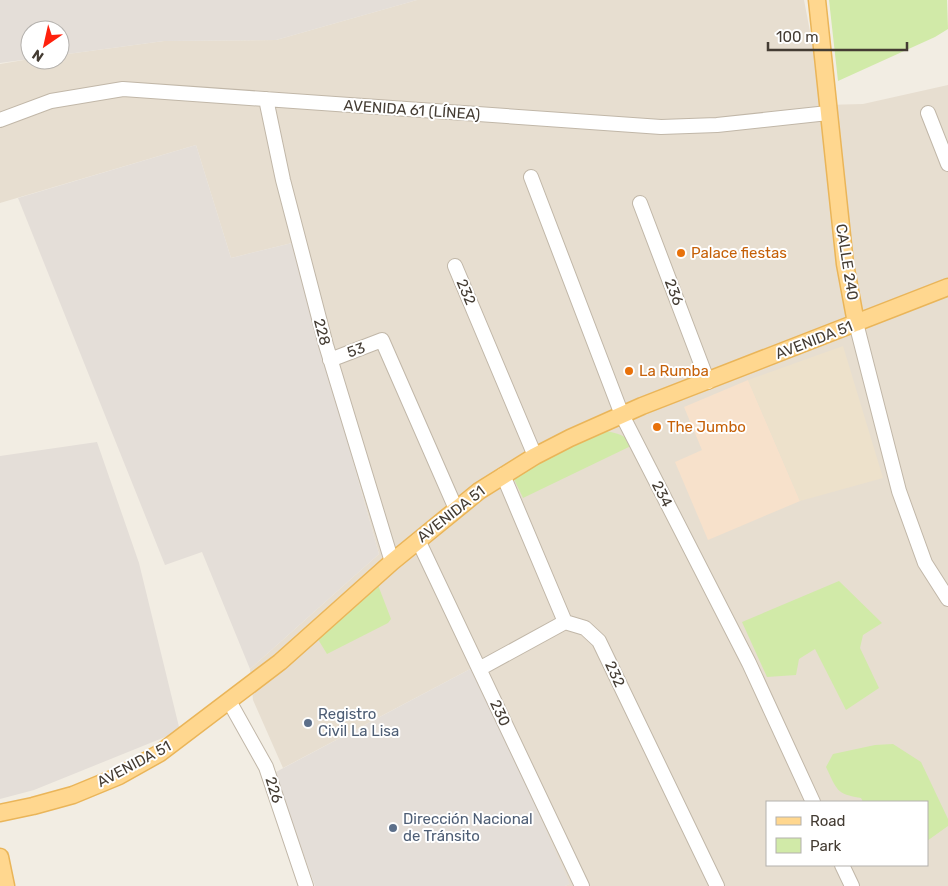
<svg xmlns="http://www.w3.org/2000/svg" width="948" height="886" font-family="Rubik,sans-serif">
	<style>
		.residential { fill: #e7ded0; fill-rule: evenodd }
		.commercial { fill: #f7e1cb }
		.industrial { fill: #e4ded8 }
		.education { fill: #ede1cb }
		.green { fill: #d1eaa8 }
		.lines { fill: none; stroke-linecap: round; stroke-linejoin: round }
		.minor-casing { stroke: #c1b7a8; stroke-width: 16 }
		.major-casing { stroke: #eab559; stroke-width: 19 }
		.minor { stroke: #fff; stroke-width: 14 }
		.major { stroke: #ffd78f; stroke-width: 16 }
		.food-dot { fill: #e8710a; stroke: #fff; stroke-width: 2 }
		.service-dot { fill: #5c6f8a; stroke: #fff; stroke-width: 2 }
		.labels { text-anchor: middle; stroke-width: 4; stroke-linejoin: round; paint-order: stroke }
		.street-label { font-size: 15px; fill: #443c33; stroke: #fff }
		.food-label { font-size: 15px; fill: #c56008; stroke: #fff; text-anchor: start }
		.service-label { font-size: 15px; fill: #4e5e75; stroke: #fff; text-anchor: start }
	</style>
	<rect width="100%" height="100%" fill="#f2ede3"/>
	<!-- residential -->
	<path class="residential" d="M417,0H804L824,105L863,104L948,85V886H565L569,884L474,667L283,768L253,700L250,669L379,554L292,243L231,258L196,145L0,203V64L30,59L60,60V55L164,41L276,40ZM767,802H927V865H767Z"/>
	<!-- commercial -->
	<path class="commercial" d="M748,380L800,501L708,540L675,462L702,450L684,407Z"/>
	<!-- industrial -->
	<path class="industrial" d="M0,0H417L276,40L164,41L60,55V30H30V59L0,63Z
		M196,145L231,258L292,243L379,554L250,669L202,552L165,565L18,198Z
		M97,442L139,563L180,731L34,790L0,799V456Z
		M474,667L570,884L565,886H315L274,773Z"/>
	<!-- education -->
	<path class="education" d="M843,346L883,478L800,501L748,380Z"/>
	<!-- green -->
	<path class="green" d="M829,0H947L948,29L935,37L838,81Z
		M605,431C618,433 625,435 633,445L523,498L512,475L581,439Z
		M839,581L882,623L863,635L860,648L879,688L846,710L815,649L799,659L796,675L767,677L742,622Z
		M378,585L391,619L388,623L327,654L316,636Z
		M893,744L921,762L948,819V826L927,841V802H863L861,798C836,794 837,790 826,767L833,754L875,745Z"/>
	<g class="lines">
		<defs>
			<path id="minor" d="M266,99L283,180L326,345L392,562
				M928,113L948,164
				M0,120L51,101L123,89L661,127L717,125L828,113
				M531,177L622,415L749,663L813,802
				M640,203L708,382
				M455,266L535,456
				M856,323L899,491L925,563L948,599
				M330,360L382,340L456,509
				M503,475L565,622
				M418,540L582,886
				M565,622L585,628L599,641L717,886
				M479,669L565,622
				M229,701L266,767L306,886
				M842,865L852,886"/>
			<path id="major" d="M817,0L845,264L856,323
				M0,813L33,806L73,795L119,776L160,753L280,662L392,562L479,491L535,456L570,438L642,406L948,287
				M0,857L6,886"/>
		</defs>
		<!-- minor casing -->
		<use href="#minor" class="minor-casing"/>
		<!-- major casing -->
		<use href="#major" class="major-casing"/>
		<!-- minor -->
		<use href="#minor" class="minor"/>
		<!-- major -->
		<use href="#major" class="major"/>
	</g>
	<!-- markers -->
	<g class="food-dot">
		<circle cx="681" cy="253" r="5"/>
		<circle cx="629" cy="371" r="5"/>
		<circle cx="657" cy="427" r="5"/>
	</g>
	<g class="service-dot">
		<circle cx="308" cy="723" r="5"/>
		<circle cx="393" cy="828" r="5"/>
	</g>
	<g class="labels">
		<!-- street labels -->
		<g class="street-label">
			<text transform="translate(412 110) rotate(4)" y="5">AVENIDA 61 (LÍNEA)</text>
			<text transform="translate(847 262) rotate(81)" y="5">CALLE 240</text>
			<text transform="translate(466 292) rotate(67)" y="5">232</text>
			<text transform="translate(674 292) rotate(69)" y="5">236</text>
			<text transform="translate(322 332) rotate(75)" y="5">228</text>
			<text transform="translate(814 340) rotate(-21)" y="5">AVENIDA 51</text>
			<text transform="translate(356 350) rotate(-20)" y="5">53</text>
			<text transform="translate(662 494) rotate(63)" y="5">234</text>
			<text transform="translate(451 514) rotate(-38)" y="5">AVENIDA 51</text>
			<text transform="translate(615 674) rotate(65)" y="5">232</text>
			<text transform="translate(500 713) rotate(65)" y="5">230</text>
			<text transform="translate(134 764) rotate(-28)" y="5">AVENIDA 51</text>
			<text transform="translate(274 790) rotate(72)" y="5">226</text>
		</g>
		<!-- food labels -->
		<g class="food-label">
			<text x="691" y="258">Palace fiestas</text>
			<text x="639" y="376">La Rumba</text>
			<text x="667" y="432">The Jumbo</text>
		</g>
		<!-- service labels -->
		<g class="service-label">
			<text x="318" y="719">Registro<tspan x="318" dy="17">Civil La Lisa</tspan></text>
			<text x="403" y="824">Dirección Nacional<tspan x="403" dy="17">de Tránsito</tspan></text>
		</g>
	</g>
	<!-- legend -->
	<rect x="766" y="801" width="162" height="65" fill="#ffffff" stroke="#b4b1ad"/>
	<rect x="776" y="817" width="25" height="8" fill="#ffd78f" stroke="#b4b1ad"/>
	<text x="810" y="826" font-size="15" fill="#443c33">Road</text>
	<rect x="776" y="838" width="25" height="15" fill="#d1eaa8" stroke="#b4b1ad"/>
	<text x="810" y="851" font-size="15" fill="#443c33">Park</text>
	<!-- north arrow -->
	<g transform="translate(45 45) rotate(214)"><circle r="24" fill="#ffffff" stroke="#b4b1ad"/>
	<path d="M0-4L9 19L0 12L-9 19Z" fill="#ff210d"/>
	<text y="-8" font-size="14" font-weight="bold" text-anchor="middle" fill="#443c33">N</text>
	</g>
	<!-- scale -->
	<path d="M768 42v8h139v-8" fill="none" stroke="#443c33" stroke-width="2.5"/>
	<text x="776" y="42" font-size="15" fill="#443c33" stroke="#ffffff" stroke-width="4" paint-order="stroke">100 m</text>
</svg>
